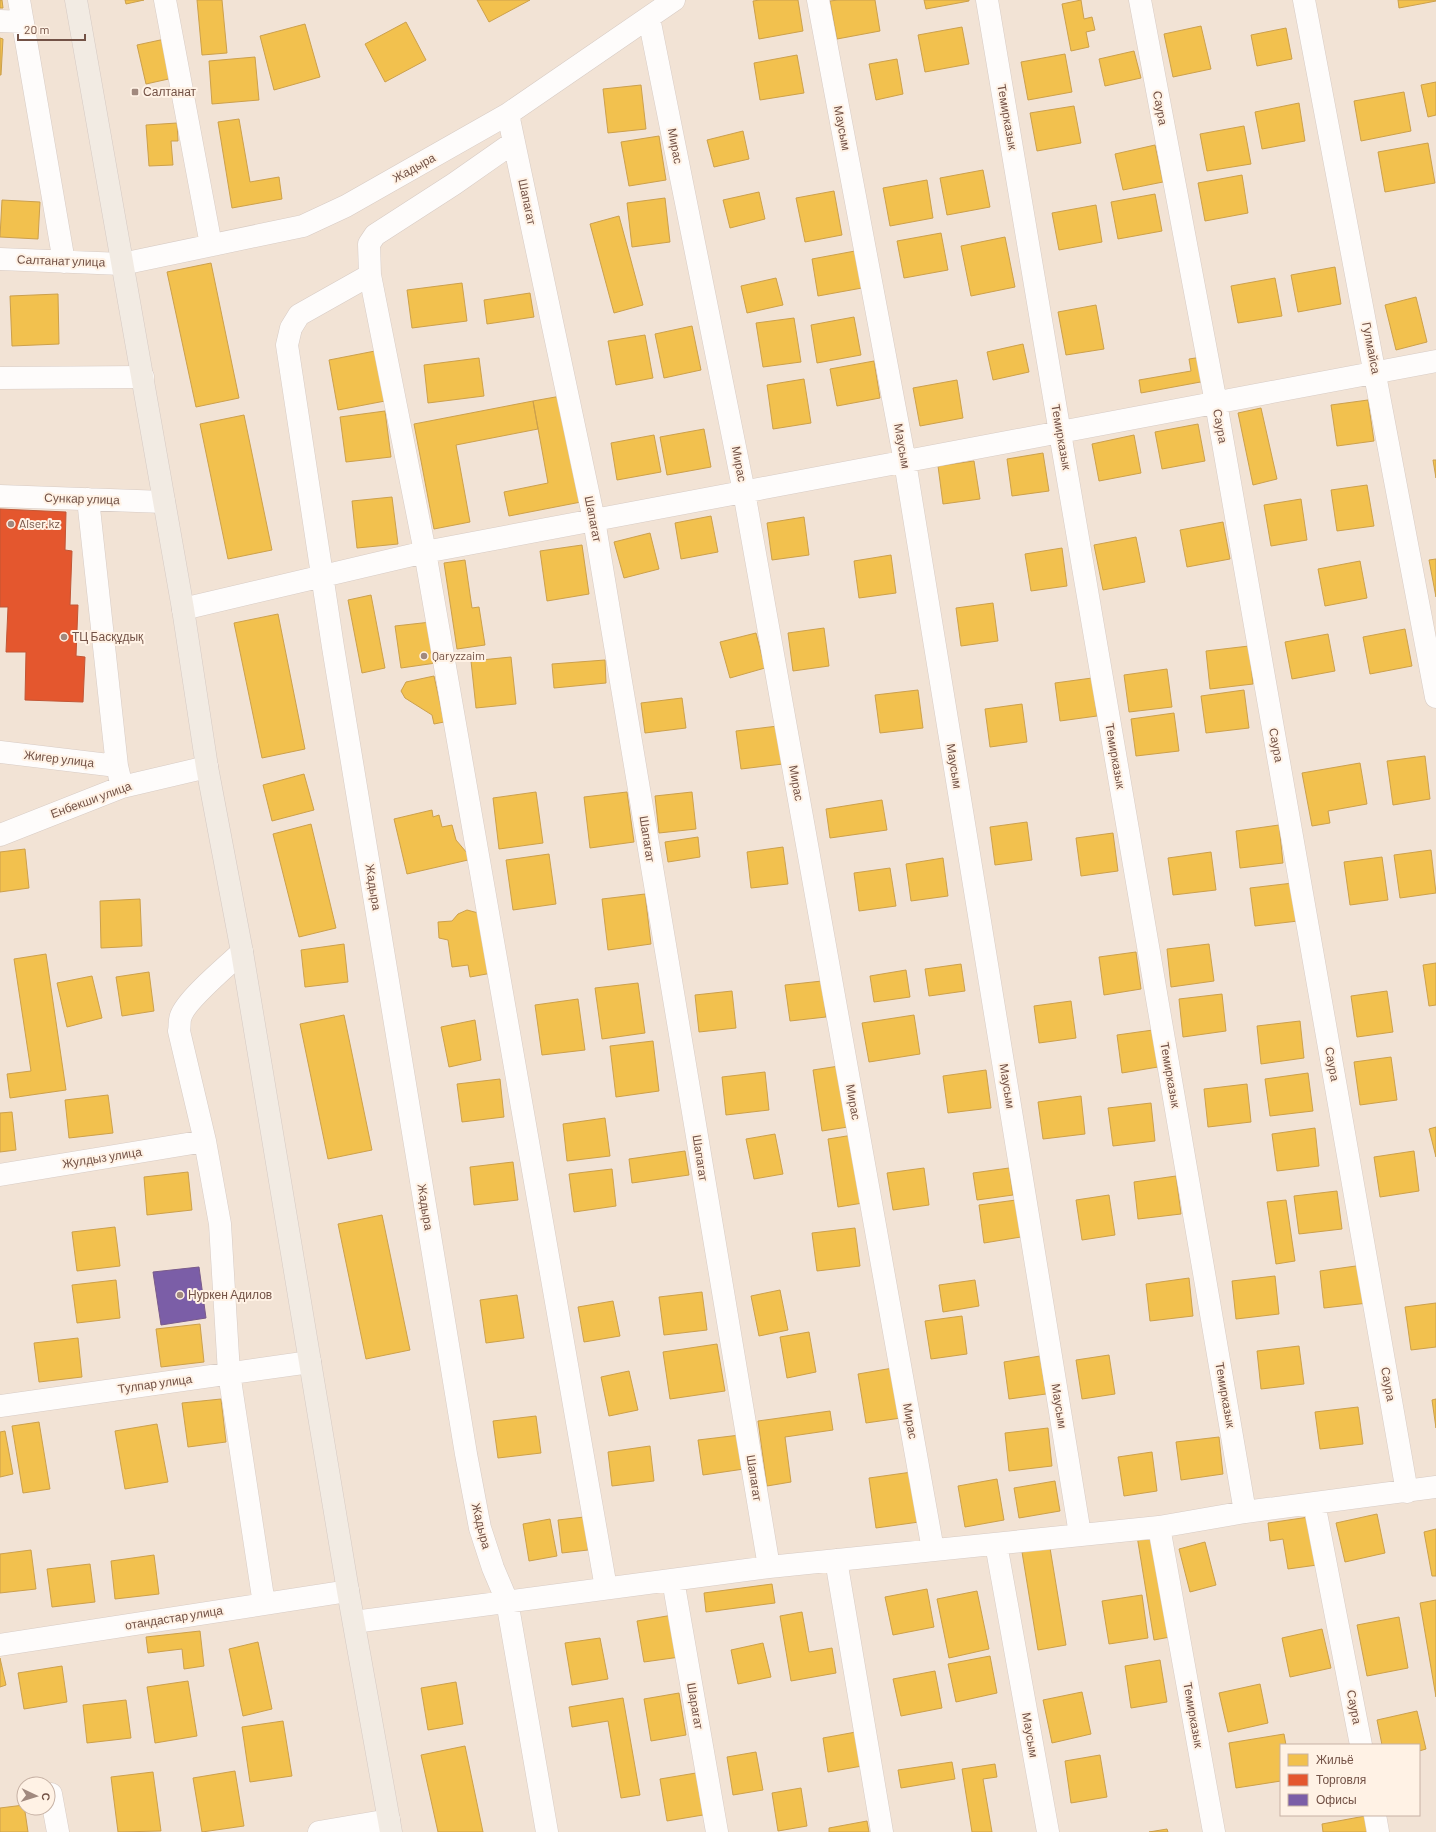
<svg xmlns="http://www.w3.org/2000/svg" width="1436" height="1832" font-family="Barlow,sans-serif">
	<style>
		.residential { fill: #f2e3d5; fill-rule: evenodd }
		.homes { fill: #f2c14e; stroke: #cca04c }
		.shops { fill: #e4572e; stroke: #c25635 }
		.offices { fill: #7b5ea7; stroke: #795a8a }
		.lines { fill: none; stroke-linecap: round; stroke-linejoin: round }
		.minor-casing { stroke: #d7cbc4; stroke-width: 23 }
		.major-casing { stroke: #d5c9c3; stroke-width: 23 }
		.minor { stroke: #fefcfb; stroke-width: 22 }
		.major { stroke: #f2ebe3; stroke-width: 22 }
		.poi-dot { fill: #a1897e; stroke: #fff2e5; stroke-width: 1.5 }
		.labels { text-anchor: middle; stroke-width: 4; stroke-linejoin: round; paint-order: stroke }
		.poi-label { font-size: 12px; fill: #735246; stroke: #fff2e5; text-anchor: start }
		.street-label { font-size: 12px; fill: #735246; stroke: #fff2e5 }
	</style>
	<rect width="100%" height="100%" fill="#f6eee6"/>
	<!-- residential -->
	<path class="residential" d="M0,0H1436V1832H0ZM1281,1745H1419V1815H1281ZM24,1784H48V1808H24Z"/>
	<!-- homes -->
	<path class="homes" d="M0,0H2L3,8H0Z
		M125,0H144L126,4Z
		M197,0H222L227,53L202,55Z
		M477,0H530L489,22Z
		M760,0H798L803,31L759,39L753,1Z
		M838,0H875L880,31L837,39L830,1Z
		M924,0H969V1L926,9Z
		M1081,0L1084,19L1092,17L1095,30L1086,32L1089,47L1071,51L1062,4Z
		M1398,0H1436V1L1399,8Z
		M406,22L426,60L385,82L365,44Z
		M305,24L320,77L274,90L260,36Z
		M1201,26L1211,69L1173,77L1164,34Z
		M962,27L969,64L925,72L918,35Z
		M1286,28L1292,59L1257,66L1251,35Z
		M0,38L3,39L1,75H0Z
		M165,39L173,78L146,84L137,45Z
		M1134,51L1141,78L1105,86L1099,59Z
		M1065,54L1072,92L1028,100L1021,62Z
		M797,55L804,93L760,100L754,63Z
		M255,57L259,100L212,104L209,61Z
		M897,59L903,94L876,100L869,64Z
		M1436,82V115L1428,117L1421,85Z
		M641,85L646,129L608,133L603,89Z
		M1404,92L1411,131L1361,141L1354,101Z
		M1299,103L1305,141L1262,149L1255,112Z
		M1074,106L1081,143L1037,151L1030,113Z
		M239,119L250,182L279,177L282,199L232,208L218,122Z
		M177,123L178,141H171L173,165L149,166L146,125Z
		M1244,126L1251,164L1207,171L1200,134Z
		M743,131L749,159L714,167L707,140Z
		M659,136L666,180L629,186L621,142Z
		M1428,143L1435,183L1385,192L1378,152Z
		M1155,145L1163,182L1123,190L1115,154Z
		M983,170L990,207L947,215L940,178Z
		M1242,175L1248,213L1205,221L1198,183Z
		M927,180L933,218L890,226L883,188Z
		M834,191L842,235L805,242L796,198Z
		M759,192L765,219L730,228L723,200Z
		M1155,194L1162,231L1118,239L1111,202Z
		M665,198L670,242L632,247L627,203Z
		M2,200L40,202L38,239L0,237Z
		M1096,205L1102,242L1059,250L1052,213Z
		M619,216L643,305L614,313L590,224Z
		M941,233L948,270L904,278L897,241Z
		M1005,237L1015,287L971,296L961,246Z
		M855,251L862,288L818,296L812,259Z
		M211,263L239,398L196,407L167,272Z
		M1335,267L1341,304L1298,312L1291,275Z
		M776,278L783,305L747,313L741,286Z
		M1275,278L1282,316L1238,323L1231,286Z
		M462,283L467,321L412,328L407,290Z
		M530,293L534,317L487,324L484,300Z
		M58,294L59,344L12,346L10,296Z
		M1416,297L1427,342L1396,350L1385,305Z
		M1096,305L1104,349L1066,355L1058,312Z
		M854,317L861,355L817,363L811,325Z
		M794,318L801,362L763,367L756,323Z
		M692,326L701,370L664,378L655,334Z
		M645,335L653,378L616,385L608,341Z
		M1023,344L1029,372L993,380L987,352Z
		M375,351L385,401L338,410L329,360Z
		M1202,357L1206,381L1141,393L1139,380L1191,371L1189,359Z
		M479,358L484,396L428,403L424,365Z
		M874,361L880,398L837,406L830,369Z
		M804,379L811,423L773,429L767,385Z
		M957,380L963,418L920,426L913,388Z
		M561,396L581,502L509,516L504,492L548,483L533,401Z
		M1368,400L1374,441L1337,446L1331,405Z
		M533,401L538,429L456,445L470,522L434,529L414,424Z
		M1261,408L1277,479L1253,485L1238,413Z
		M385,411L391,457L346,462L340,417Z
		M244,415L272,550L228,559L200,424Z
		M1198,424L1205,461L1162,469L1155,432Z
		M704,429L711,467L667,475L660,437Z
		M654,435L661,472L617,480L611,443Z
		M1134,435L1141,473L1099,481L1092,444Z
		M1043,453L1049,491L1012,496L1007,459Z
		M1433,460H1436V478Z
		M974,461L980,499L943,504L938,466Z
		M1367,485L1374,526L1337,531L1331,490Z
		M392,497L398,544L357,548L352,501Z
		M1301,499L1307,540L1271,546L1264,505Z
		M711,516L718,552L681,559L675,523Z
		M804,517L809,555L772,560L767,523Z
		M1223,522L1230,559L1187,567L1180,530Z
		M650,533L659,569L624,578L614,542Z
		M1136,537L1145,582L1103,590L1094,545Z
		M582,545L589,594L547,601L540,551Z
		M1062,548L1067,586L1031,591L1025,554Z
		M891,555L896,593L859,598L854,561Z
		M1436,559V597L1429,560Z
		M465,560L472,608L479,607L485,645L457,649L444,563Z
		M1360,561L1367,598L1325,606L1318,569Z
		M371,595L385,668L362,673L348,600Z
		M993,603L998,641L961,646L956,608Z
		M278,614L305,749L262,758L234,623Z
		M431,622L436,663L401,668L395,626Z
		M824,628L829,666L793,671L788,633Z
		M1405,629L1412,666L1370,674L1363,637Z
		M756,633L765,668L730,678L720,642Z
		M1328,634L1335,671L1292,679L1285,642Z
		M1249,646L1253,684L1210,689L1206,651Z
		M511,657L516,704L476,708L471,661Z
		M605,660L606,683L554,688L552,664Z
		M1167,669L1172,707L1129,712L1124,675Z
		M434,676L444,722L434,724L432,715L405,698L401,691L406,682Z
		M1092,678L1097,716L1060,721L1055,683Z
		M918,690L923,728L880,733L875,695Z
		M1244,690L1249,728L1206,733L1201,696Z
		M682,698L686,728L645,733L641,703Z
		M1022,704L1027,742L990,747L985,709Z
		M1174,713L1179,751L1136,756L1131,719Z
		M778,726L783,764L741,769L736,731Z
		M1425,756L1430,799L1393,805L1387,761Z
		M1360,763L1367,804L1328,811L1330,823L1312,826L1302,773Z
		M304,774L314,810L272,821L263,785Z
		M536,792L543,843L499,849L493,798Z
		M627,792L634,842L590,848L584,797Z
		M692,792L696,829L659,833L655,796Z
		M882,800L887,830L830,838L826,809Z
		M432,810L433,817L439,815L442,827L452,825L456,840L467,853L468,860L407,874L394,819Z
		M1027,822L1032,860L995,865L990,827Z
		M311,824L336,928L299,937L273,834Z
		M1279,825L1283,863L1240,868L1236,831Z
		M1113,833L1118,871L1081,876L1076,838Z
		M698,837L700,857L668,862L665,842Z
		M783,847L788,884L751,888L747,852Z
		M25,849L29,888L0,892V852Z
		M1431,850L1436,893L1400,898L1394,855Z
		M1211,852L1216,890L1173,895L1168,858Z
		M549,854L556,904L513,910L506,860Z
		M1382,857L1388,900L1350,905L1344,862Z
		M943,858L948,896L911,901L906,864Z
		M890,868L896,906L859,911L854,873Z
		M1293,883L1298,921L1255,926L1250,888Z
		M645,894L651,944L608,950L602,899Z
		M140,899L142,946L101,948L100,901Z
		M467,910L482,914L492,973L470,977L468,965L452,967L448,940L439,938L438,922L452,921L458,914Z
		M344,944L348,982L305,987L301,950Z
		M1209,944L1214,981L1171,987L1167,949Z
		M1136,952L1141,989L1104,995L1099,957Z
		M46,954L66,1090L10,1098L7,1074L31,1071L14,959Z
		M1436,963V1005L1429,1006L1423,965Z
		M961,964L965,991L929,996L925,969Z
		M906,970L910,997L874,1002L870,976Z
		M149,972L154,1011L122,1016L116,977Z
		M92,976L102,1018L67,1027L57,983Z
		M822,981L826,1017L790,1021L785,985Z
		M638,983L645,1033L602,1039L595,988Z
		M732,991L736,1028L699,1032L695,995Z
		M1387,991L1393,1032L1357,1037L1351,996Z
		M1222,994L1226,1031L1183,1037L1179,999Z
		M578,999L585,1050L542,1055L535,1005Z
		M1071,1001L1076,1038L1039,1043L1034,1006Z
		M344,1015L372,1150L328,1159L300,1024Z
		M914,1015L920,1054L869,1062L862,1023Z
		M475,1020L481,1060L449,1067L441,1027Z
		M1300,1021L1304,1058L1261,1064L1257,1026Z
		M1153,1030L1158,1067L1122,1073L1117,1035Z
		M653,1041L659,1091L616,1097L610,1046Z
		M1391,1057L1397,1100L1360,1105L1354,1062Z
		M839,1066L848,1127L822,1131L813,1070Z
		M986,1070L991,1108L948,1113L943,1076Z
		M765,1072L769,1110L726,1115L722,1077Z
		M1308,1073L1313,1111L1270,1116L1265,1079Z
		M500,1079L504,1117L462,1122L457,1084Z
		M1247,1084L1251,1122L1208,1127L1204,1089Z
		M108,1095L113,1133L69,1138L65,1100Z
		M1081,1096L1085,1134L1043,1139L1038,1102Z
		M1151,1103L1155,1141L1113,1146L1108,1108Z
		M12,1112L16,1150L0,1152V1113Z
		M605,1118L610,1156L567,1161L563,1124Z
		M1436,1127V1157L1429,1129Z
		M1315,1128L1319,1166L1277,1171L1272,1134Z
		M775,1134L783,1174L754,1179L746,1139Z
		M853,1135L863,1203L838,1207L828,1139Z
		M685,1151L689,1175L632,1183L629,1159Z
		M1414,1151L1419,1191L1380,1197L1374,1157Z
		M513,1162L518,1200L474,1205L470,1167Z
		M924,1168L929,1205L893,1210L887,1173Z
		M1009,1168L1013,1195L977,1200L973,1173Z
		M612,1169L616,1206L574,1212L569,1174Z
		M188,1172L192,1210L147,1215L144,1177Z
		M1176,1176L1181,1214L1138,1219L1134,1182Z
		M1337,1191L1342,1229L1299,1234L1294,1196Z
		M1109,1195L1115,1235L1082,1240L1076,1200Z
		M1016,1200L1021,1237L984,1243L979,1205Z
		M1286,1200L1295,1261L1276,1264L1267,1202Z
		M382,1215L410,1350L366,1359L338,1224Z
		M115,1227L120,1266L77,1271L72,1232Z
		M855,1228L860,1266L817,1271L812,1233Z
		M1363,1265L1368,1303L1324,1308L1320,1271Z
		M1275,1276L1279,1314L1236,1319L1232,1281Z
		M1189,1278L1193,1316L1150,1321L1146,1284Z
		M116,1280L120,1318L77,1323L72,1285Z
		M975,1280L979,1306L943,1312L939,1285Z
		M780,1290L788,1330L759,1336L751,1296Z
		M702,1292L707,1330L664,1335L659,1297Z
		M517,1295L524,1338L486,1343L480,1300Z
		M613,1301L620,1336L584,1342L578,1307Z
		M1436,1303V1347L1411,1350L1405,1307Z
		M962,1316L967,1354L931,1359L925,1321Z
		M200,1324L204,1362L161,1367L156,1329Z
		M809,1332L816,1372L787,1378L780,1337Z
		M78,1338L82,1377L39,1382L34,1343Z
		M717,1344L725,1391L670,1399L663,1352Z
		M1299,1346L1304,1384L1261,1389L1257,1351Z
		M1109,1355L1115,1394L1082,1399L1076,1360Z
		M1040,1356L1046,1394L1009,1399L1004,1362Z
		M893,1368L901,1418L866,1423L858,1374Z
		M629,1371L638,1410L609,1416L601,1377Z
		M221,1399L226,1442L188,1447L182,1403Z
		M1436,1399V1428L1432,1400Z
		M1358,1407L1363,1444L1320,1449L1315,1412Z
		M830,1411L833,1430L785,1437L791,1482L767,1486L758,1421Z
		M536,1416L541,1453L498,1458L493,1421Z
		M39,1422L50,1489L23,1493L12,1426Z
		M157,1424L168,1482L125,1489L115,1431Z
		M1048,1428L1052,1466L1009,1471L1005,1433Z
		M5,1431L13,1474L0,1477V1432Z
		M740,1435L744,1469L703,1475L698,1440Z
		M1219,1437L1223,1474L1181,1480L1176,1442Z
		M650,1446L654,1481L612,1486L608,1452Z
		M1152,1452L1157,1491L1124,1496L1118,1457Z
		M912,1472L919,1522L876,1528L869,1478Z
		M997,1479L1004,1520L965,1527L958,1486Z
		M1055,1481L1060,1511L1019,1518L1014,1488Z
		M1377,1514L1385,1553L1345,1562L1336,1523Z
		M584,1517L588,1550L562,1553L558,1520Z
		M1309,1517L1317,1565L1288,1569L1283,1539L1270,1541L1268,1523Z
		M550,1519L557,1556L529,1561L523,1524Z
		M1436,1529V1576H1432L1424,1532Z
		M1154,1533L1170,1637L1154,1640L1137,1536Z
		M1205,1542L1216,1585L1190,1592L1179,1549Z
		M1050,1548L1066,1645L1038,1650L1022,1552Z
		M31,1550L36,1589L0,1593V1554Z
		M154,1555L159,1594L115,1599L111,1561Z
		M90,1564L95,1602L52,1607L47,1569Z
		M772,1584L775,1603L706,1612L704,1593Z
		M927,1589L934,1627L893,1635L885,1597Z
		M977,1591L989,1649L949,1658L937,1599Z
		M1142,1595L1148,1638L1109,1644L1102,1601Z
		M1436,1600V1697L1420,1603Z
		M802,1612L809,1652L832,1648L836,1673L791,1681L780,1616Z
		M673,1615L680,1657L644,1662L637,1621Z
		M1399,1617L1408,1668L1367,1676L1357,1625Z
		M1322,1629L1331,1668L1290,1677L1282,1638Z
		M200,1631L204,1666L184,1669L182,1649L148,1653L146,1637Z
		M600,1638L608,1679L572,1685L565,1643Z
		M258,1642L272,1709L243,1716L229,1649Z
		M763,1643L771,1677L738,1684L731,1650Z
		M990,1656L997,1693L956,1702L948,1664Z
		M0,1658L6,1685L0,1687Z
		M1160,1660L1167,1702L1131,1708L1125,1666Z
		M62,1666L67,1702L24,1709L18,1673Z
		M935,1671L942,1708L901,1716L893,1679Z
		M188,1681L197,1736L155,1743L147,1687Z
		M456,1682L463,1724L428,1730L421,1688Z
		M1260,1684L1268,1723L1228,1732L1219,1693Z
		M1082,1692L1091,1734L1052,1743L1043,1700Z
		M679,1693L686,1735L651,1741L644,1699Z
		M623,1698L640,1795L621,1798L608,1721L572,1727L569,1707Z
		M126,1700L131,1738L87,1743L83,1705Z
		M1417,1711L1426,1749L1419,1751V1745H1382L1377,1720Z
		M283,1721L292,1776L250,1782L242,1727Z
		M856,1732L862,1766L828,1772L823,1738Z
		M1284,1734L1286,1745H1281V1781L1236,1788L1229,1743Z
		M465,1746L483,1832H438L421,1755Z
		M756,1752L763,1790L733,1795L727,1757Z
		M1100,1755L1107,1797L1071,1803L1065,1761Z
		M952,1762L955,1779L901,1788L898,1770Z
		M995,1764L997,1777L983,1779L992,1832H972L962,1769Z
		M235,1771L244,1826L202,1832L193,1778Z
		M153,1772L161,1831L118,1832L111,1777Z
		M696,1773L703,1815L667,1821L660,1779Z
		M801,1788L807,1826L778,1831L772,1793Z
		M24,1805L28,1832H0V1808Z
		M1365,1816L1368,1832H1323L1322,1824Z
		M867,1821L869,1832H829V1828Z
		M1167,1829L1168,1832H1149Z"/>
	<!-- shops -->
	<path class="shops" d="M0,509L66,512L65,550L72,551L70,605H78L76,656L85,657L83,702L25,700L26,652H6L8,607H0Z"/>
	<!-- offices -->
	<path class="offices" d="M199,1267L206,1318L161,1325L153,1272Z"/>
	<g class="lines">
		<defs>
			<path id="minor" d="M19,0L64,262
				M165,0L211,245
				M818,0L905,462L1080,1534
				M987,0L1060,433L1245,1512
				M1140,0L1216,403L1407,1492
				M1304,0L1436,697
				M649,18L744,492L933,1550
				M0,21L23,22
				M508,114L594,520L769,1567
				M514,142L454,184L375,235L369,244L370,275L299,315L291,328L287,345L333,647L466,1454L480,1528L493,1568L507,1601L547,1832
				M0,259L122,264L303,226L346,206L508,114L674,0
				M370,275L425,552L606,1588
				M0,378L143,377
				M0,496L164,502
				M88,499L117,766L122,787
				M183,609L425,552L1436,361
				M0,752L117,766
				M0,835L122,787L207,767
				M242,952C228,965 186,1000 181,1016C179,1020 180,1027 179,1031L205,1141L220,1224L229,1373L264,1604
				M0,1175L205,1141
				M0,1406L310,1362
				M1314,1503L1361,1745
				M1159,1527L1214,1832
				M996,1544L1048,1832
				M836,1560L882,1832
				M673,1580L717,1832
				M354,1622L769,1567L1159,1527L1245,1512L1436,1487
				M0,1645L348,1591
				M51,1794L58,1832
				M1375,1815L1378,1832
				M319,1832L389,1820"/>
			<path id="major" d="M76,0L183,609L207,767L242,952L348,1591L391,1832"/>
		</defs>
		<!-- minor casing -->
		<use href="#minor" class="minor-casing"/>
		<!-- major casing -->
		<use href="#major" class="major-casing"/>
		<!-- minor -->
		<use href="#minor" class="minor"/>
		<!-- major -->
		<use href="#major" class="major"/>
	</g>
	<!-- markers -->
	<g class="poi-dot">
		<rect x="131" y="88" width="8" height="8" rx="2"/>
		<circle cx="11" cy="524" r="4"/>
		<circle cx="64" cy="637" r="4"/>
		<circle cx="424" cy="656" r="4"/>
		<circle cx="180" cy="1295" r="4"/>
	</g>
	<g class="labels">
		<!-- poi labels -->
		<g class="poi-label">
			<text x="143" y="96">Салтанат</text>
			<text x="19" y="528">Alser.kz</text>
			<text x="72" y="641">ТЦ Басқұдық</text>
			<text x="432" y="660">Qaryzzaim</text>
			<text x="188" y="1299">Нуркен Адилов</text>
		</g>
		<!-- street labels -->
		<g class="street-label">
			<text transform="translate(1160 108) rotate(79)" y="4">Саура</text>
			<text transform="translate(1007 117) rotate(80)" y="4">Темирказык</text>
			<text transform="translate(842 128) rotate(79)" y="4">Маусым</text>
			<text transform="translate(675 146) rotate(79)" y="4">Мирас</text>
			<text transform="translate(414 168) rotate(-29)" y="4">Жадыра</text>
			<text transform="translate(527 202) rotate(78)" y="4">Шапагат</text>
			<text transform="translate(61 261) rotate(2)" y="4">Салтанат улица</text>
			<text transform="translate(1371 348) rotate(79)" y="4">Гулмайса</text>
			<text transform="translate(1220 426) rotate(80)" y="4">Саура</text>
			<text transform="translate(1061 437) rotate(80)" y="4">Темирказык</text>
			<text transform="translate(902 446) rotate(80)" y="4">Маусым</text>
			<text transform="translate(739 464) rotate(79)" y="4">Мирас</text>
			<text transform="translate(82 499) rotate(2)" y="4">Сункар улица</text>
			<text transform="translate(593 519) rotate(79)" y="4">Шапагат</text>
			<text transform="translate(1276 745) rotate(80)" y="4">Саура</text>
			<text transform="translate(1115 756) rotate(80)" y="4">Темирказык</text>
			<text transform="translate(59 759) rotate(7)" y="4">Жигер улица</text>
			<text transform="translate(954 766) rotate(81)" y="4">Маусым</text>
			<text transform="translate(796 783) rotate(80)" y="4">Мирас</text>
			<text transform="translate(91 800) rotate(-20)" y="4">Енбекши улица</text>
			<text transform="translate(647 839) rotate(81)" y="4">Шапагат</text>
			<text transform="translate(373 887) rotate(81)" y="4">Жадыра</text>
			<text transform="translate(1332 1064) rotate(80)" y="4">Саура</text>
			<text transform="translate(1170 1075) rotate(80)" y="4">Темирказык</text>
			<text transform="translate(1007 1086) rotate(81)" y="4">Маусым</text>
			<text transform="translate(853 1102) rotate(80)" y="4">Мирас</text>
			<text transform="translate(102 1158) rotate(-9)" y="4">Жулдыз улица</text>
			<text transform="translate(700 1158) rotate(81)" y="4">Шапагат</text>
			<text transform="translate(425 1207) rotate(81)" y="4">Жадыра</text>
			<text transform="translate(155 1384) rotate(-8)" y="4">Тулпар улица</text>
			<text transform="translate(1388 1384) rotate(80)" y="4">Саура</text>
			<text transform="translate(1225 1395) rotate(80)" y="4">Темирказык</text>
			<text transform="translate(1059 1406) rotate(81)" y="4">Маусым</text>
			<text transform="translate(910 1421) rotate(80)" y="4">Мирас</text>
			<text transform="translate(754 1478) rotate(81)" y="4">Шапагат</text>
			<text transform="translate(481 1526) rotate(76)" y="4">Жадыра</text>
			<text transform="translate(174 1618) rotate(-9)" y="4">отандастар улица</text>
			<text transform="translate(695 1706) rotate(80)" y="4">Шарагат</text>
			<text transform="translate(1354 1707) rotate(79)" y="4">Саура</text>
			<text transform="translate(1193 1715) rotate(80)" y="4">Темирказык</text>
			<text transform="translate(1030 1735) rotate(80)" y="4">Маусым</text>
		</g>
	</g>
	<!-- legend -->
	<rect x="1280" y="1744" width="140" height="72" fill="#fff2e5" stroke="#c7b2a5"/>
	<rect x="1288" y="1754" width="20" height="12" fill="#f2c14e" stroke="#c7b2a5"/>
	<text x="1316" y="1764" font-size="12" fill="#735246">Жильё</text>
	<rect x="1288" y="1774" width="20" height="12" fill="#e4572e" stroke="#c7b2a5"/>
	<text x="1316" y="1784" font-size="12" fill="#735246">Торговля</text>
	<rect x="1288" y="1794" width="20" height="12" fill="#7b5ea7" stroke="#c7b2a5"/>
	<text x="1316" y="1804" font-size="12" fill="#735246">Офисы</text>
	<!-- north arrow -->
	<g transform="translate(36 1796) rotate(94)"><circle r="19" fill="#fff2e5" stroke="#c7b2a5"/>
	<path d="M0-3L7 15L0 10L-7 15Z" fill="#a1897e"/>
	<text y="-6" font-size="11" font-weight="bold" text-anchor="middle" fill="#735246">С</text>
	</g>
	<!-- scale -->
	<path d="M18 34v6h67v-6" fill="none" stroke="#735246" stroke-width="2"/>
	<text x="24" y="34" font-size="12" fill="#735246" stroke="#fff2e5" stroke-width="3" paint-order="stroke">20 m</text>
</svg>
